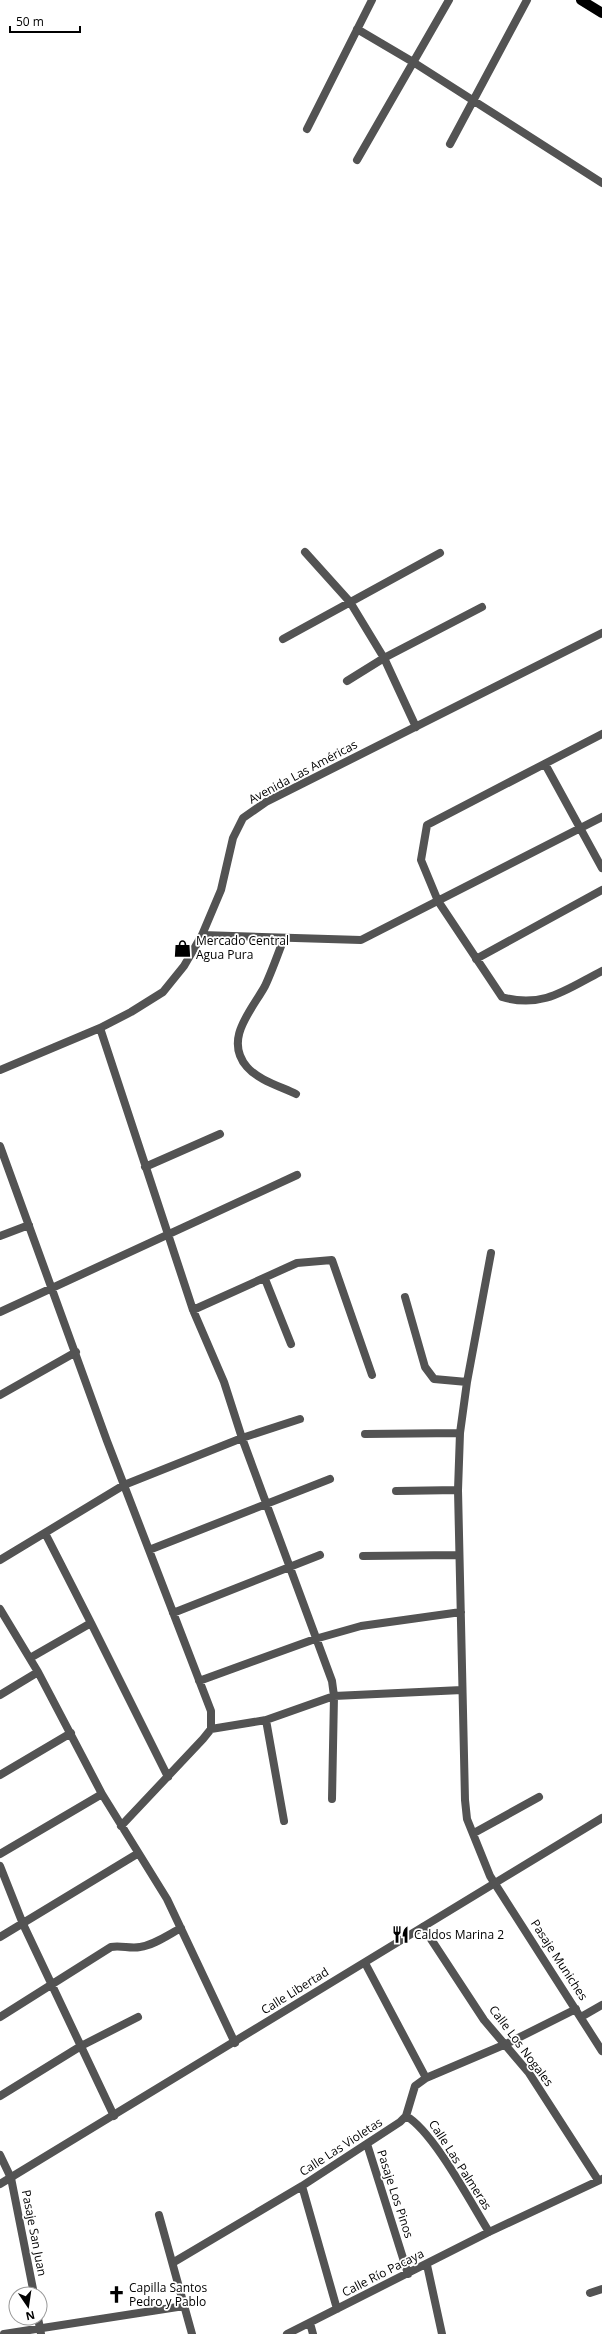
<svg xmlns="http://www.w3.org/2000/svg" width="602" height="2334" font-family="'Open Sans',sans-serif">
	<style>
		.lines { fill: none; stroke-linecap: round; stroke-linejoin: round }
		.minor { stroke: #535353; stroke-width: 8 }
		.tertiary { stroke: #535353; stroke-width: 8 }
		.primary { stroke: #000; stroke-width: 10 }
		.labels { text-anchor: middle; stroke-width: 3.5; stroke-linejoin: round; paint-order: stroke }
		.street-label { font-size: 12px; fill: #000; stroke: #fff }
		.poi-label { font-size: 12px; fill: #000; stroke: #fff; text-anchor: start }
	</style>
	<rect width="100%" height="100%" fill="#fff"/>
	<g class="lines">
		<!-- minor -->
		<path class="minor" d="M357,29L413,62L602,183
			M307,129L372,0
			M450,144L527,0
			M357,160L449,0
			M305,552L350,602L384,658L416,727
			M283,639L440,553
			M347,681L384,658L482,607
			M602,734L427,825L421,860L438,901L502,997C543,1009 567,989 602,971
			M545,764L602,868
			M202,935L361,940L602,817
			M284,938C278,954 272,971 265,986C252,1010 223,1039 247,1067C258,1080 282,1087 296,1094
			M476,959L602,890
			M100,1028L193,1310L224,1382L242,1438L332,1681L334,1696L332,1799
			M0,1070L100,1028L131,1012L163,992L184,966L202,935L221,890L233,838L243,818L266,802L602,633
			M0,1146L107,1441L211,1711V1729L203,1739L121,1826
			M145,1167L220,1134
			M0,1236L29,1225
			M491,1253L467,1382L460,1433L458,1490L465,1800L467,1819L490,1876L602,2051
			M265,1279L291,1344
			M405,1297L425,1367L434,1379L467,1382
			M193,1310L297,1263L332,1260L372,1375
			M0,1312L297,1175
			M0,1395L76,1352
			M365,1434L460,1433
			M396,1491L458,1490
			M45,1533L91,1623
			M149,1550L330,1479
			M363,1556L458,1555
			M0,1560L124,1485L242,1438L300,1419
			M0,1609L38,1672L102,1794L167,1899L235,2043
			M173,1613L320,1555
			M30,1658L91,1623L168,1777
			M199,1681L315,1639L361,1626L461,1612
			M0,1695L38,1672
			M266,1720L284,1821
			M211,1729L266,1720L334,1696L462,1690
			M0,1775L71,1733
			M474,1833L539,1797
			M0,1854L102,1794
			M0,1866L23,1924L114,2116
			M423,1927L484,2020L529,2073L598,2180
			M0,1937L137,1854
			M365,1963L426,2078
			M0,2017L111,1947C121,1945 130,1949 140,1947C154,1945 168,1935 181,1928
			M581,2017L602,2005
			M0,2096L81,2046L138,2017
			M406,2116C433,2131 471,2203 489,2232
			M367,2144L408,2274
			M0,2155L11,2178L34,2294
			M302,2186L337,2309
			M159,2215L192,2334
			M174,2262L302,2186L400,2122L406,2116L415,2086L426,2078L506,2044L576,2009
			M427,2265L442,2334
			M590,2293L602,2289
			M38,2318L41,2334
			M310,2323L313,2334
			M4,2334L184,2306
			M287,2334L489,2232L602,2179"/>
		<!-- tertiary -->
		<path class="tertiary" d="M0,2184L602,1818"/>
		<!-- primary -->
		<path class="primary" d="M581,0L602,13"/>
	</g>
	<!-- icons -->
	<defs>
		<symbol id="shop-bare" viewBox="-9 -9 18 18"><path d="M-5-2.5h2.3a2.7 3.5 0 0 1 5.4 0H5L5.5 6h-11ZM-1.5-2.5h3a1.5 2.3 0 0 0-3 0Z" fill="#000" stroke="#fff" stroke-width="2.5" paint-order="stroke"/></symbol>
		<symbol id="restaurant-bare" viewBox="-9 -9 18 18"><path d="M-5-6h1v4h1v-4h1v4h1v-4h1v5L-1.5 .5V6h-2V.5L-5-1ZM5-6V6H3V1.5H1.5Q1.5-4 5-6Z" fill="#000" stroke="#fff" stroke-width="2.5" paint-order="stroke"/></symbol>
		<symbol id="church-bare" viewBox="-9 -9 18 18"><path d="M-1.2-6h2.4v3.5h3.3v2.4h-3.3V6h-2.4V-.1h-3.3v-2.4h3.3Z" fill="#000" stroke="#fff" stroke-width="2.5" paint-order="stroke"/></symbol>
	</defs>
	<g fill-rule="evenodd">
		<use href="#shop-bare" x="170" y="936" width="25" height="25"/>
		<use href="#restaurant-bare" x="388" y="1922" width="25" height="25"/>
		<use href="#church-bare" x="104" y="2282" width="25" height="25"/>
	</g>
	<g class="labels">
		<!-- street labels -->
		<g class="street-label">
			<text transform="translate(303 772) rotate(-28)" y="4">Avenida Las Américas</text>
			<text transform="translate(559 1960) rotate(57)" y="4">Pasaje Muniches</text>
			<text transform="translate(295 1991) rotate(-32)" y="4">Calle Libertad</text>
			<text transform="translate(521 2046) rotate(53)" y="4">Calle Los Nogales</text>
			<text transform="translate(341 2147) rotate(-33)" y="4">Calle Las Violetas</text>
			<text transform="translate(460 2165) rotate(57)" y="4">Calle Las Palmeras</text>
			<text transform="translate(395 2194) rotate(72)" y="4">Pasaje Los Pinos</text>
			<text transform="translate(34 2233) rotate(79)" y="4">Pasaje San Juan</text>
			<text transform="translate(383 2273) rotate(-27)" y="4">Calle Río Pacaya</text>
		</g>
		<!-- poi labels -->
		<g class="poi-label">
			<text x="196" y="945">Mercado Central<tspan x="196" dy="14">Agua Pura</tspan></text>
			<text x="414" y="1939">Caldos Marina 2</text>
			<text x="129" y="2292">Capilla Santos<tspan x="129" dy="14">Pedro y Pablo</tspan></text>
		</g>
	</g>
	<!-- north arrow -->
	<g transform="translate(28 2306) rotate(167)"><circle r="19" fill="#ffffff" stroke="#999999"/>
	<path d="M0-3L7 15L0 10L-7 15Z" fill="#000000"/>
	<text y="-6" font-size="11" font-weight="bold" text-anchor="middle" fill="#000000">N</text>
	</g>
	<!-- scale -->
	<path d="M10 26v6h70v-6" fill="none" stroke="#000000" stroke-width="2"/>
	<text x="16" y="26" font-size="12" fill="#000000" stroke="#ffffff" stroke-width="3" paint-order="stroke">50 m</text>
</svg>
